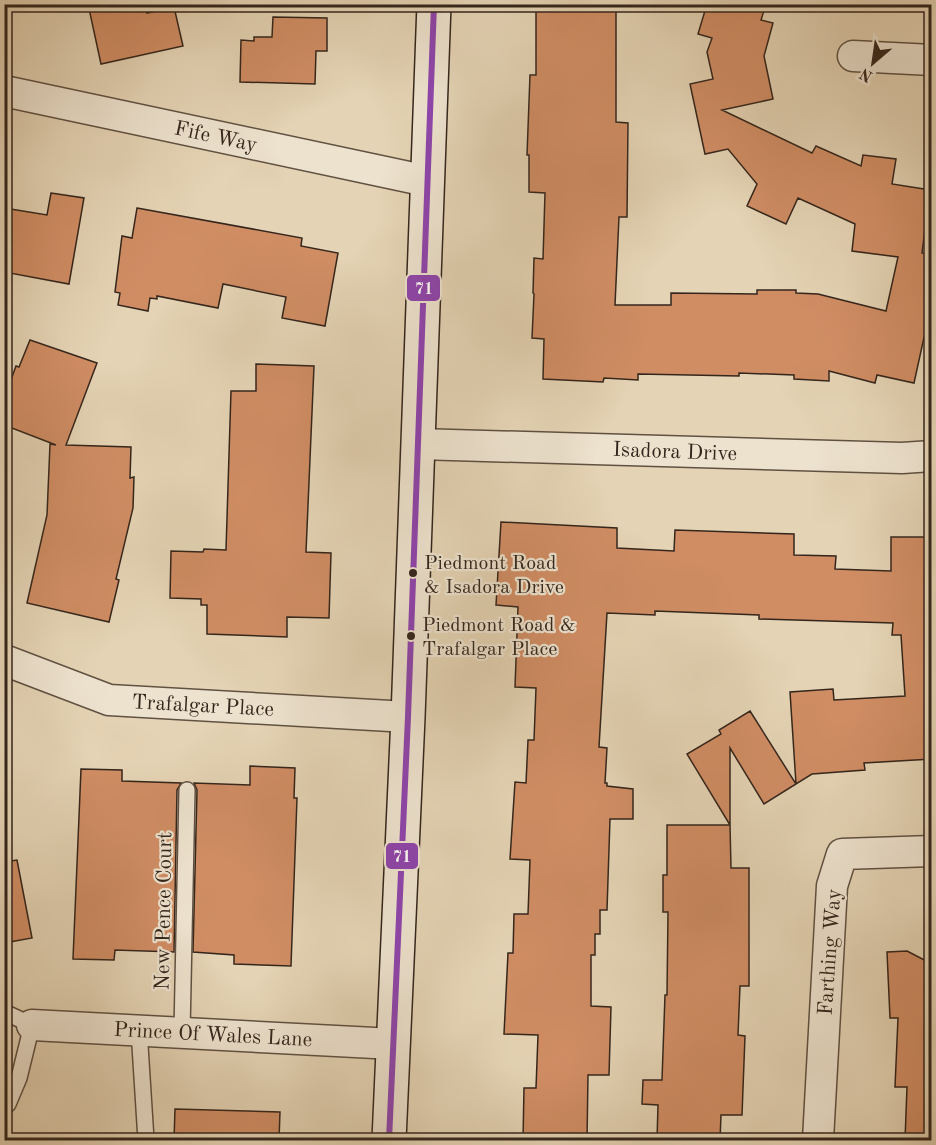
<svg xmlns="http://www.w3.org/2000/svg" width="936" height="1145" font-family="'Old Standard TT',serif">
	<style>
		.building { fill: #d08d64; stroke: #34261c; stroke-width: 1.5 }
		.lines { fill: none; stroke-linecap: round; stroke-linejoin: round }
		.service-casing { stroke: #605142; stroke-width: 18 }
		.minor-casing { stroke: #605142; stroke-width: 33 }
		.secondary-casing { stroke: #34261c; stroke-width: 36 }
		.service { stroke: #ede2ce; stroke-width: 15 }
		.minor { stroke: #ede2ce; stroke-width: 30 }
		.secondary { stroke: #ede2ce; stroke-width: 33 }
		.bus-1-casing { stroke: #ede2ce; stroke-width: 10 }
		.bus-1 { stroke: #8e44ad; stroke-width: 6 }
		.bus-dot { fill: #34261c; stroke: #ede2ce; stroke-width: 2 }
		.labels { text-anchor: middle; stroke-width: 4.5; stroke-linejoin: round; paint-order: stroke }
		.bus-label { font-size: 20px; fill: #34261c; stroke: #ede2ce; text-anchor: start }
		.street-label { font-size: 21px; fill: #34261c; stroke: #ede2ce }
		.line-badge { stroke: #ede2ce; stroke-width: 2 }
		.badge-label { font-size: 16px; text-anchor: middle; font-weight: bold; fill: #fff }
	</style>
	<rect width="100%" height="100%" fill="#e4d3b4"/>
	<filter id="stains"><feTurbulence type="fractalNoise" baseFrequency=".00333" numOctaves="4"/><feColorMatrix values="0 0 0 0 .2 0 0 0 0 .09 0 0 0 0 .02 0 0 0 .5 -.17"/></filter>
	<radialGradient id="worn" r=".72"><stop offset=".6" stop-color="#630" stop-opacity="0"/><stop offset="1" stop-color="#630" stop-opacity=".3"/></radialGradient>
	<!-- building -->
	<path class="building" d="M88,4H145L147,13L174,7L183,46L101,64Z
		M536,4H616V122L628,123L627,217H619L615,305H671V293L757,294V290H796V293L818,294L886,311L898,257L852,251L855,224L798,198L786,224L747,206L757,184L728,149L705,154L690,84L713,79L707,52L712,38L698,34L707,4H766L761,20L773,23L764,56L773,99L722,110L812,153L816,146L861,166L863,155L896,159L892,184L930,190L922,253L932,255V270L925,309L930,310L914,383L877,375L875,383L829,371V381L794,379V375L739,373V376L638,374V380L604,378L603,382L543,379L544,339L532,338L534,294L533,293L534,258L543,259L545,193L529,192V155H527L530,75H536Z
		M273,17L327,18V51H316L315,84L240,82L241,40L254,41V37H272Z
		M51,193L84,198L69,284L4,272V208L47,215Z
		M137,208L302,238L301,246L338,253L325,326L282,318L286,297L223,284L218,308L157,296V299L150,298L148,311L118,305L120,293L115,292L122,236L132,238Z
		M30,340L97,363L66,445L131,447L130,478L134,477L133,508L116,579L119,580L109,622L27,603L47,515L50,444L56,445L4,425V399L16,366L19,367Z
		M256,364L314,366L306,552L331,553L329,618L287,617V637L207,634V605H201V599L170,598L171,551L203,552L204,549L226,550L231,391H256Z
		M501,522L617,528V548L674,551L675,530L794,534V555L836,556L835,569L891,571V537H928L925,672H932V759L864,763L865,770L812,774L796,784L790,692L833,689L834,700L905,696L901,635H892L893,623L759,619V615L655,611V615L607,613L599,747L607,748L605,783H607V786L633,789V819H610L607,910H600V934H595V955H591V1006L611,1007L609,1075H588L587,1140H523L524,1088H536L538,1035L504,1034L508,953H513L514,914H528L530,860L510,859L515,782L526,783L528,740H534L536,688L515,687L518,607L496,605Z
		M750,711L796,784L764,804L730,748V825L687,754L721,734L719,730Z
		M250,766L295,768L294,798H297L291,966L234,964V955L193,952L197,790L194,783L250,785Z
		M81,769L122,770V781L181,783L177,790L174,952L115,950L114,960L73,959Z
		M667,825H730L731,868H749V986H740L738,1035L745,1036L742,1115H721L720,1140H657L658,1105L642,1104L643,1080H662L665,995H667L668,912H663V875H667Z
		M17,860L32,938L4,943V862Z
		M907,951L932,964V1140H905L907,1087H895L898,1018H890L887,952Z
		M175,1109L280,1112L279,1140H174Z"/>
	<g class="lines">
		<defs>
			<path id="service" d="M4,1012L32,1025L19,1078L8,1104L4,1107
				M139,1030L146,1140
				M182,1032L187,790"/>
			<path id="minor" d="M853,56L932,60
				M4,91L427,181
				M418,444L902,458L932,456
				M4,660L109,700L408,717
				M32,1025L394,1044
				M818,1140L832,886L842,854L932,851"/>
			<path id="secondary" d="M389,1140L408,717L434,4"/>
		</defs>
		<!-- service casing -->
		<use href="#service" class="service-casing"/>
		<!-- minor casing -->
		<use href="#minor" class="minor-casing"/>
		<!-- secondary casing -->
		<use href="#secondary" class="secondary-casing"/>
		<!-- service -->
		<use href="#service" class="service"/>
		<!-- minor -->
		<use href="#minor" class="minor"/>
		<!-- secondary -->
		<use href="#secondary" class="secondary"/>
		<defs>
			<path id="bus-1" d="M389,1140L408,717L434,4"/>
		</defs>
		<!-- bus-1 casing -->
		<use href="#bus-1" class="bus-1-casing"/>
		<!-- bus-1 -->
		<use href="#bus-1" class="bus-1"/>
	</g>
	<!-- markers -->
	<g class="bus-dot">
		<circle cx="413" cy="573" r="5"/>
		<circle cx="411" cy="636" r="5"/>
	</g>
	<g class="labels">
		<!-- bus labels -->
		<g class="bus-label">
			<text x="424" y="569">Piedmont Road<tspan x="424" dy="24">&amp; Isadora Drive</tspan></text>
			<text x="422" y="631">Piedmont Road &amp;<tspan x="422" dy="24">Trafalgar Place</tspan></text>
		</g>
		<!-- street labels -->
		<g class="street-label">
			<text transform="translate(216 136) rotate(12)" y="7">Fife Way</text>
			<text transform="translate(675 451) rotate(2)" y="7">Isadora Drive</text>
			<text transform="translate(203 705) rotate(3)" y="7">Trafalgar Place</text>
			<text transform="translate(163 911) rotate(-89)" y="7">New Pence Court</text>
			<text transform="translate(829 952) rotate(-86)" y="7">Farthing Way</text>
			<text transform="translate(213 1034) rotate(3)" y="7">Prince Of Wales Lane</text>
		</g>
	</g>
	<g class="line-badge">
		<rect x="406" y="274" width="35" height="28" rx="6" fill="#8e44ad"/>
		<rect x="385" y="842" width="34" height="28" rx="6" fill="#8e44ad"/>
	</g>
	<g class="badge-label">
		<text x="424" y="294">71</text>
		<text x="402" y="862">71</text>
	</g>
	<!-- margin -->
	<rect width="936" height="1145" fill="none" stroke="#e4d3b4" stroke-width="24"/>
	<rect x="6" y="6" width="924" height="1133" fill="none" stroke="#34261c" stroke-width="3"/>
	<rect x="12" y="12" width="912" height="1121" fill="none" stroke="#34261c" stroke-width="1.5"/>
	<!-- north arrow -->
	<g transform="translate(873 63) rotate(209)" stroke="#ede2ce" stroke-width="4.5" paint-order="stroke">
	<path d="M0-4.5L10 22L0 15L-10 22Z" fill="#34261c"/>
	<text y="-9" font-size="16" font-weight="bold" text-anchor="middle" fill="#34261c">N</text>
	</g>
	<rect width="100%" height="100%" filter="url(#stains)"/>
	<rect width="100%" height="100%" fill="url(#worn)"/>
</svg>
